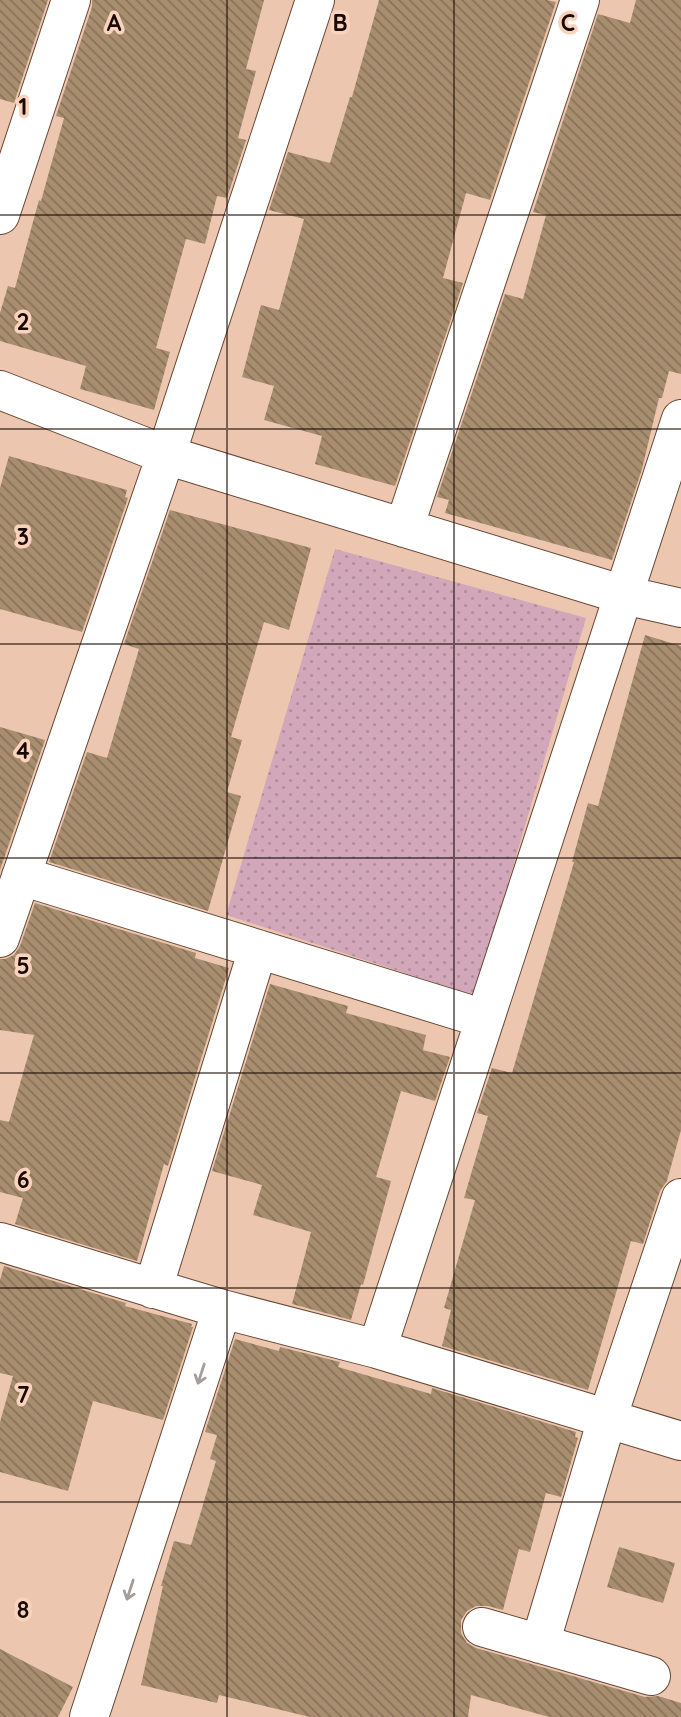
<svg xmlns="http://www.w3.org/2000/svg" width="681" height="1717" font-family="Quicksand,sans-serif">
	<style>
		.park { fill: url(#park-dots) }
		.building { fill: url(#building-back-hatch) }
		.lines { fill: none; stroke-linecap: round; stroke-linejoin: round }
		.street-casing { stroke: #674733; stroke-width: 40 }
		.street { stroke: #fff; stroke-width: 38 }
		.oneway { stroke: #a39d9b }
		.grid { fill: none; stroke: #180b05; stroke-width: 2; stroke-opacity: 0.55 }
		.grid-label { font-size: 23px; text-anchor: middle; font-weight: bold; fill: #180b05; stroke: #fbd3bd; stroke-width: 7; stroke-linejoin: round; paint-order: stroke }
	</style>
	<defs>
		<pattern id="park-dots" width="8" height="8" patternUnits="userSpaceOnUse" patternTransform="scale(1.75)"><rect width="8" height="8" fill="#d1a7b9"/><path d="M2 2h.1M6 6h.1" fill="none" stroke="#b38e9e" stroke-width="1.8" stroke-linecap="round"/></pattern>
		<pattern id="building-back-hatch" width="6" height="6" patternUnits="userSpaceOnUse" patternTransform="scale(1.75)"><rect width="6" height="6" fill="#a88e6f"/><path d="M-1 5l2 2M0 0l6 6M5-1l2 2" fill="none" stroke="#887259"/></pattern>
	</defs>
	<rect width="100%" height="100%" fill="#edc6b0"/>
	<!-- park -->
	<path class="park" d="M335,549L586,618L475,996L226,915Z"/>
	<!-- building -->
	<path class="building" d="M0,0H48L14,103L0,99Z
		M92,0H264L246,69L256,71L238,138L246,140L227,198L217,196L205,244L186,239L156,348L170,352L154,410L80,389L86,366L0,341V313L8,286L15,288L39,200L41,201L64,118L56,116L92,7Z
		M379,0H547L556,2L490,200L466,193L443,278L463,283L395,486L315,464L322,436L264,420L274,386L242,377L261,305L279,310L304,219L269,210L288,152L330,163L350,97H352Z
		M636,0H681V374L669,371L662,398H659L642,469L612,560L445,513L449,500L437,497L505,294L523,299L546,215L533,212L598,14L630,23Z
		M9,456L127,490L125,497L128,498L82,632L0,609V488Z
		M170,510L311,548L289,630L264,622L231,737L242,740L227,792L241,796L208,911L49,862L87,752L107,758L139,649L124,644Z
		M645,635L681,646V1130L667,1181L660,1191L643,1244L631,1241L588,1390L442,1346L451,1310L444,1308L475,1200L464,1198L488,1116L477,1113L492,1068L512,1073L574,862H572L588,803L598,806Z
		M0,727L45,740L0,870Z
		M35,903L196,953L195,958L229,968L168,1166L164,1164L137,1261L15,1224L23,1198L0,1192V1120L9,1122L34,1035L0,1030V959H5L14,955L20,946Z
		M270,984L348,1006L346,1013L426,1035L423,1050L450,1057L435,1101L401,1091L376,1177L391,1181L363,1285L361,1284L351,1320L292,1304L311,1232L253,1215L262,1185L212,1171Z
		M4,1266L126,1303L125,1306L192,1324L191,1327H193L163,1420L93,1401L68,1491L0,1472V1422L13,1376L0,1373V1280Z
		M235,1339L279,1351L280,1347L340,1362L338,1367L431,1394L432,1388L576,1432L575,1437L578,1438L561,1497L546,1493L530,1552L519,1549L503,1610L488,1606H476L467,1611L461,1620V1633L467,1643L476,1648L645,1697L658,1696L681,1703V1717H549L471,1695L468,1717H310L219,1695L217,1703L141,1685L163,1586H161L174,1541L191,1545L216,1461L210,1459L217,1435L205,1432Z
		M619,1547L675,1563L663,1603L607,1587Z
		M0,1649L73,1687L58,1717H0Z"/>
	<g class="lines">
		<defs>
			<path id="street" d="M0,215L71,0
				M0,390L166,455L624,595L681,608
				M404,528L580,0
				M21,876L485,1019
				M0,938L166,455L315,0
				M0,1242L222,1309L377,1349L681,1441
				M153,1289L258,949
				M377,1349L681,419
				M482,1627L651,1676
				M540,1644L607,1419L681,1198
				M89,1717L222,1309"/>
		</defs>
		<!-- street casing -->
		<use href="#street" class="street-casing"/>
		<!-- street -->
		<use href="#street" class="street"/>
	</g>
	<!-- one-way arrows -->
	<defs><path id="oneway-shaft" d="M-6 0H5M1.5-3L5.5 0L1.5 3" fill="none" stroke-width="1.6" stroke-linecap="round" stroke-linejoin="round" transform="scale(1.75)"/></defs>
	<g class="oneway">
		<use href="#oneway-shaft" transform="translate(201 1374) rotate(108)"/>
		<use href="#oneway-shaft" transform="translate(130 1590) rotate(108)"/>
	</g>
	<!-- grid -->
	<path class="grid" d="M227,0V1717M454,0V1717M0,215H681M0,429H681M0,644H681M0,858H681M0,1073H681M0,1288H681M0,1502H681"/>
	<g class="grid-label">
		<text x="114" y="31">A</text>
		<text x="340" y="31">B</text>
		<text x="568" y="31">C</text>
		<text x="23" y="115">1</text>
		<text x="23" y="330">2</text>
		<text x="23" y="545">3</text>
		<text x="23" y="759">4</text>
		<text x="23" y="974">5</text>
		<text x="23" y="1188">6</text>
		<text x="23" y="1403">7</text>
		<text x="23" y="1618">8</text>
	</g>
</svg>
